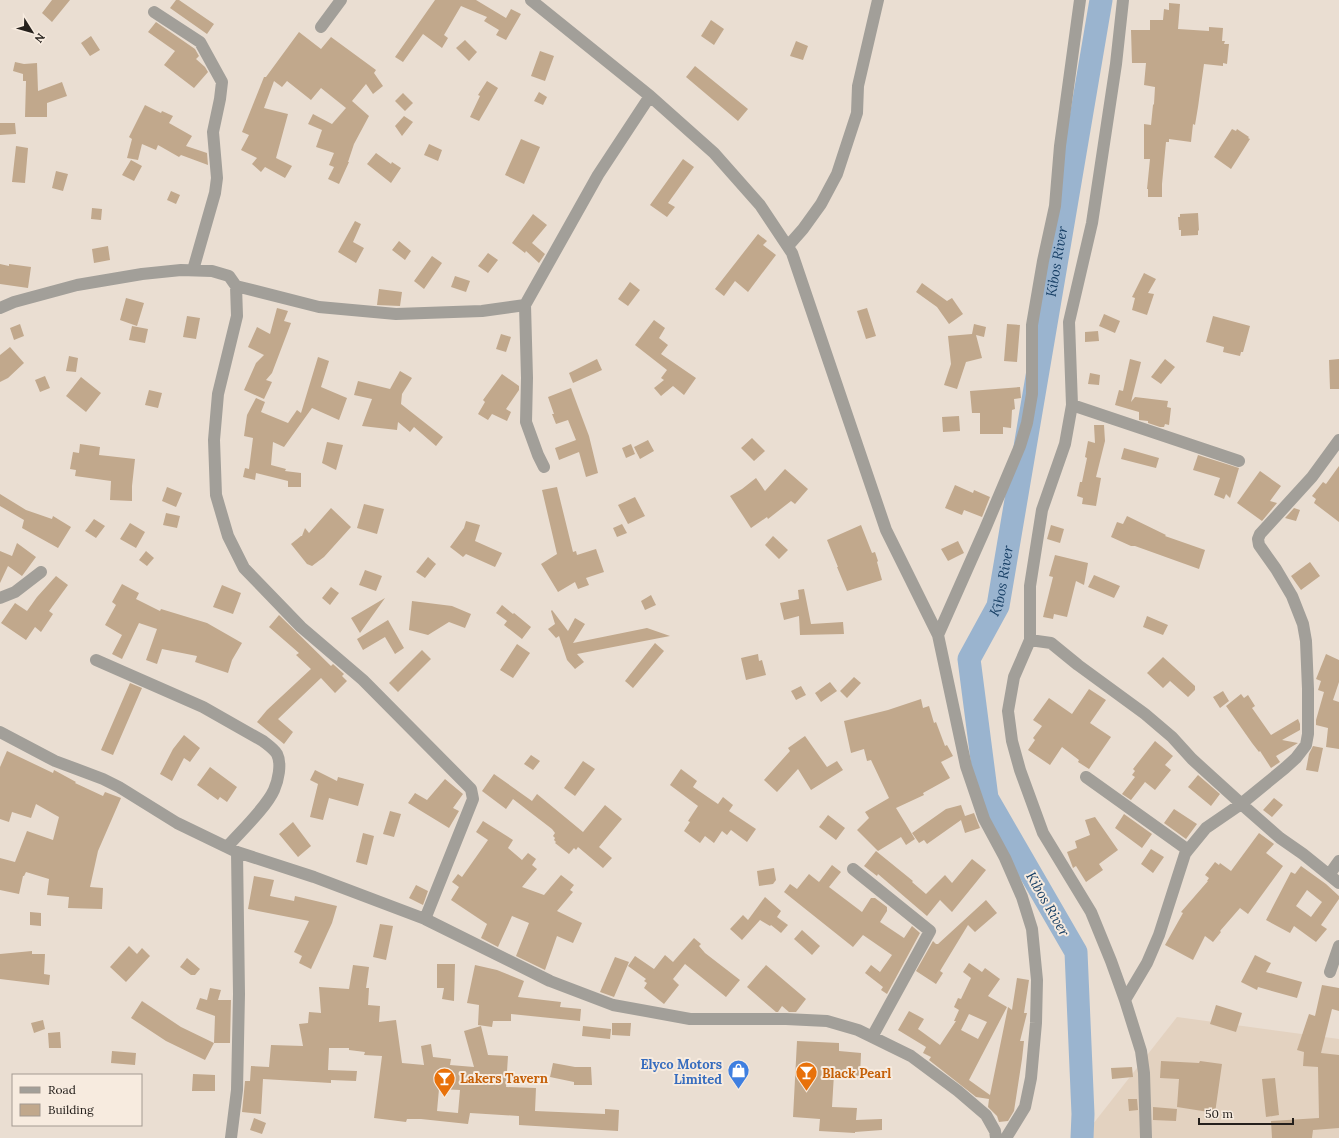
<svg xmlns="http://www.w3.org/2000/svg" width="1339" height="1138" font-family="Lora,serif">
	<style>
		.built { fill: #e3d2c0 }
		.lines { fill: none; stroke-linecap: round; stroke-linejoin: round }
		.river { stroke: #9ab4cf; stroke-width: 23 }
		.building { fill: #c1a88c; fill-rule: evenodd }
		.minor { stroke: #a29f99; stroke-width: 12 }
		.labels { text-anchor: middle; stroke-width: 4; stroke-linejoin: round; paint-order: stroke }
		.shop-label { font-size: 13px; font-weight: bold; fill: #366cbe; stroke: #f7ebdf; text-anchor: end }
		.food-label { font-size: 13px; font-weight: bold; fill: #c56008; stroke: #f7ebdf; text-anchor: start }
		.water-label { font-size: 14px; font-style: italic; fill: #173f65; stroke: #f7ebdf }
	</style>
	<rect width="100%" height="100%" fill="#eaded2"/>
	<!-- built -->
	<path class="built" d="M1177,1017L1339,1039V1138H1082Z"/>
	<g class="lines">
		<!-- river -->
		<path class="river" id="s1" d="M1082,1138L1083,1114L1076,952L987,798L969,659L998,606L1101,0"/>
	</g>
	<!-- building -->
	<path class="building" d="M52,0H70L52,22L42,13Z
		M176,0H179L214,24L207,34L170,8Z
		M435,0H476L506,18L511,9L521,14L506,40L496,35L499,30L484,21L487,17L461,6L444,35L448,38L442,48L423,34L403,62L395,57Z
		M1169,3L1180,4L1178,29L1209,31V27L1223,28L1222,41H1225L1224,44H1229L1227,64L1223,63V66L1204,64L1198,107L1195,125L1193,124L1191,142L1169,139V142H1166L1162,184V197H1148V189H1147L1150,159H1144V124L1151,125L1153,105L1154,104L1155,87L1144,85L1146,63H1132L1131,30H1150V20H1163L1164,9L1169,10Z
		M711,20L724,29L714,45L701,36Z
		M156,22L195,49L199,56L196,59L205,67L208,72L194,88L164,65L175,51L148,32Z
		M299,32L321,49L331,37L376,70L374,73L383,86L373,94L366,84L352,101L369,116L354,144L348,162H349L339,184L328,179L334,167L329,165L334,153L316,147L322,130L308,124L313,114L332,124L346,108L321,88L311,100L287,81L282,87L274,81L264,108L288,114L276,158L292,166L285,178L265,167L261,172L252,164L257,158L241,150L249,135L242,132L264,77H266Z
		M91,36L100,50L90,56L81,43Z
		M465,40L477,52L469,61L456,48Z
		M796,41L808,46L803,60L790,56Z
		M540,51L554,56L545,81L531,76Z
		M15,62L24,64L37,63L38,91L62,82L67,96L47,103V117H25L26,81H23V74L13,71Z
		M695,66L748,109L738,121L686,77Z
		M487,81L498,88L486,109L479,121L470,117L480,96L478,95Z
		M539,92L547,97L543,105L534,101Z
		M403,93L413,103L405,111L395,101Z
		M145,105L161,113L162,111L173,116L169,123L192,136L186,146L207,153L208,165L181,155L179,157L158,145L156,150L142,144L138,160L127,158L132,139L129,137Z
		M404,116L413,122L402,136L395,126Z
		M0,123H15L16,134L0,135Z
		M1232,129L1236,131L1237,129L1249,137L1248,138L1250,139L1231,169L1214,157Z
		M521,139L540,147L524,184L505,175Z
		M429,144L442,150L438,161L424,155Z
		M16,146L28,148L25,183L12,182Z
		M376,153L391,164L392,162L401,168L391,183L367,164Z
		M683,159L694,167L668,203L675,207L667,217L650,205Z
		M131,160L142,166L134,181L122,175Z
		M56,171L68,174L63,191L52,188Z
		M171,191L180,195L176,204L167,200Z
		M92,208L102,209L101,220L91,219Z
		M1198,213L1199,231L1198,230V235L1181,236V230H1179L1178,217H1180V214Z
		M533,214L547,225L532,243L545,254L539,263L526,251L525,253L512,243Z
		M355,221L361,224L353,242L364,248L356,263L338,252Z
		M758,234L767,241L763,245L776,255L748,292L735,281L724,296L715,289Z
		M399,241L411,251L405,260L392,250Z
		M108,246L110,260L94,263L92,249Z
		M488,253L498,260L488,273L478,266Z
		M432,256L442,263L424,289L414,281Z
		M0,264L9,266V264L31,267L28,288L0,284Z
		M1144,273L1156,279L1148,293L1154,294L1147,315L1132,310L1135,298L1132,297Z
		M455,276L470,281L466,292L451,287Z
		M630,282L640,290L628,306L618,299Z
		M922,283L947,301L952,298L963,314L949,324L937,307L916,292Z
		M379,289L402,292L400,306L377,305Z
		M126,298L144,303L137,326L120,320Z
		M277,308L288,311L284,321L291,323L272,373L266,380L272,382L264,399L244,390L256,363L264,355L248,347L257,327L270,334Z
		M867,308L876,336L866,339L857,311Z
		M1104,314L1120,321L1115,333L1099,326Z
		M187,316L200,318L196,339L183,337Z
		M1213,316L1250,326L1243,352H1241L1240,356L1223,352L1224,347L1206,342Z
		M654,320L665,328L659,338L668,345L661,354L696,378L684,395L673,386L661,396L654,388L664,380L661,378L667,370L635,345Z
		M20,324L24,336L14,340L10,328Z
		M974,324L986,327L984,337L976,335L982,358L966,362L957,389L944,385L951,364L948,336L972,334Z
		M1007,324L1020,325L1017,362L1004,361Z
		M132,326L148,329L145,343L129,340Z
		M1098,331L1099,341L1085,342V332Z
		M501,334L511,337L506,352L496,349Z
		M10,347L24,363L8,378L0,382V355Z
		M69,356L78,358L76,372L66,371Z
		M318,357L329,361L321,387L347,398L339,420L312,408L284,447L273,442L271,465L286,469L285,471L301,473V487H288V481L256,473L255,480L243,477L245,468L249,469L253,438L244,436L247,415L256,398L265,402L261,412L288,423L297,410L301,413Z
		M597,359L602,370L573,383L569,373Z
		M1130,359L1141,362L1131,402L1135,397L1168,401L1167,407L1171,408L1169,425L1165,424L1164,427H1160L1148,423V421L1139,420V412L1115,405L1119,390L1123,391Z
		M1165,359L1175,367L1161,384L1151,377Z
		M1339,359V389H1330L1329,360Z
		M400,371L412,378L402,394L401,404L443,437L436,446L414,427L410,432L398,422L397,430L362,426L372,399L354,395L358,381L390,389Z
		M1090,373L1100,375L1099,385L1088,384Z
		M502,374L519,386V390L506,409L511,412L507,421L492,414L488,420L478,414L485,402L483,400Z
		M45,376L50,388L40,392L35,380Z
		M81,377L101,393L86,412L66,396Z
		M1020,387L1021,398L1014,399L1015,409L1012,410L1011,428L1003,427V434H980V413H972L970,391Z
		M571,388L589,436L598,473L586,477L579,452L559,460L555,448L576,440L568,420L556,424L552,414H554L548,397Z
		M149,390L162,393L158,408L145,405Z
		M959,416L960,431L943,432L942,417Z
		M1094,425H1104L1105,441L1096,477L1101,478L1096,506L1082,504L1083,498L1077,496L1080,482H1082L1087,458L1085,457L1088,441L1095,443Z
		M752,438L765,451L754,461L741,448Z
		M648,440L654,451L640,459L634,447Z
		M327,442L343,445L336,470L322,463Z
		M80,444L100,447L99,455L135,459L132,486V501L110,500L111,481L75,476L76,470L70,469L73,452L79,453Z
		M631,444L635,454L626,458L622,448Z
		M1124,448L1159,458L1156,468L1121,459Z
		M1198,455L1239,468L1230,498L1226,494L1224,499L1214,495L1220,478L1193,470Z
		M1339,466V522L1314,503L1316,499L1312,496L1323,482L1326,484Z
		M785,469L808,489L795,504L791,501L768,519L767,517L751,528L730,496L742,489L756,478L765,491Z
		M1260,471L1281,486L1270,501L1277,503L1262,521L1237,503Z
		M955,485L973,493L974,490L990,497L982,517L964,510L962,515L945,508Z
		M167,487L182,493L176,507L162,501Z
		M557,487L573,552L576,551L577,555L596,549L604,572L586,578L589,585L578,589L575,582L558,592L541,564L557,554L542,490Z
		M0,494L26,510L52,519L53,516L71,527L58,548L22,528L24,520L0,506Z
		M635,497L645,516L628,524L618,505Z
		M364,504L384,509L377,534L357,528Z
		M331,508L351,527L324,557L312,566L307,564L291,544L301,536H302L305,528L309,533Z
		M1294,508L1300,510L1296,521L1285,518Z
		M166,513L180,516L177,528L163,525Z
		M1127,516L1166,535L1165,536L1205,550L1199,569L1135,546H1131L1111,537L1117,522L1123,524Z
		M94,519L105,526L96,538L85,531Z
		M466,521L480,525L475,541L502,553L495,567L466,554L463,557L450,547L464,528Z
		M130,523L145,532L136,548L120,539Z
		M622,524L627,533L617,537L613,528Z
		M861,525L872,553L875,552L878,561L877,562L882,580L847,591L837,567H838L827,540Z
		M1051,525L1064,529L1060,543L1047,539Z
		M773,536L788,550L779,559L765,545Z
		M958,541L964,553L948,561L941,549Z
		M17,543L36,557L22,576L8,566L0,583V551L12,556Z
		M146,551L154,558L147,566L139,560Z
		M1055,555L1088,563L1084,585L1076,581L1067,617L1054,614L1053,619L1043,617L1053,577L1049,576Z
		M428,557L436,564L425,578L416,572Z
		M1310,562L1320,576L1301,590L1291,576Z
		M365,570L382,576L376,591L359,585Z
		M1094,575L1120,586L1114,598L1088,587Z
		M56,576L68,585L49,611L53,614L41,632L35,627L26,640L1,623L15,603L27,611L37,597Z
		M122,584L139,593L136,599L160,611L161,609L207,623L242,643L232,660L228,673L195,662L197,656L162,649L157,664L146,660L157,629L139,623L122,659L112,654L122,635L105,625L116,605L112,602Z
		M222,585L241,593L233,614L213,607Z
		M331,587L339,593L330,605L322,598Z
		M804,589L811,624L843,622L844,634L800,635L799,616L784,620L780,603L799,599L798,590Z
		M651,595L656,605L645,610L641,601Z
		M385,598L360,633L351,618Z
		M412,601L452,606L471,614L465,628L449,622L428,635L409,630Z
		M502,605L513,614L514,613L531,627L522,639L504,625L507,621L496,613Z
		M552,610L568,631L575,618L585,624L573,643L647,628L670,636L577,654L584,662L575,669L567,660L559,636L556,638L548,629L555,624L551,611Z
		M279,615L331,666L333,664L344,674L342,676L347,681L335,693L321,678L278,719L293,732L284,744L257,722L267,710L311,669L296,655L299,653L269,627Z
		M1147,616L1168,625L1163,635L1143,627Z
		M388,620L404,648L395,654L385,637L363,650L357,639Z
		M655,643L664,651L633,688L625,681Z
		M517,644L530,653L513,678L500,670Z
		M422,650L431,659L398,692L389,683Z
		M758,654L759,661L762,660L766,675L746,680L741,658Z
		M1326,654L1339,660V682L1333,700L1339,702V749L1326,747L1328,728L1316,725V720L1324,692L1318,690L1321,681L1316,679Z
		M1163,657L1195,686V690L1188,697L1170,681L1163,688L1147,673Z
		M854,677L861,683L847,698L840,691Z
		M830,682L837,691L821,702L815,693Z
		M130,683L142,688L113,755L101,750Z
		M801,686L806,695L796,700L791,691Z
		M1089,689L1106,700L1090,723L1111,737L1089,769L1078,762L1079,760L1062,747L1050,765L1028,750L1035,740L1033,738L1042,726L1033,720L1049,698L1072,714Z
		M1223,691L1229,701L1220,708L1213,697Z
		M1241,694L1244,698L1248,695L1255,706L1252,708L1271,735L1298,719L1300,724V730L1282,740L1298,743L1276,756L1280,762L1271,768L1260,751L1259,752L1252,743L1226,706Z
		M921,699L923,708L929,706L934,723L936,722L945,746L947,745L953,756L941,762L950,778L923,793L924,795L896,808L915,839L906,845L901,837L878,851L857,830L869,818L865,812L889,798L871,760L867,761L864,749L851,753L844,721L888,710Z
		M184,735L200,748L190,762L184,758L172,781L160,774L173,749Z
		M805,736L827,767L837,761L843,770L811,790L798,769L777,792L764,780L790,751L788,748Z
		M1155,741L1173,756L1165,765L1171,770L1155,790L1145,782L1131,800L1122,794L1135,777L1132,775L1135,771L1133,769Z
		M1313,746L1323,748L1318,772L1306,770L1309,754Z
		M7,751L53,773L54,770L76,782L75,783L103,796L105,792L121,798L98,851L90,887L103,888L102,909L68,908L69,897L47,895L49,879L26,872L24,876H23L19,894L0,890V858L15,862L27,831L53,840L59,817L36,804L31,818L12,812L9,822L0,819V767Z
		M531,755L540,761L533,770L524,764Z
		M583,761L595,769L575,796L564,788Z
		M210,767L237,787L227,802L220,797L218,800L197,785Z
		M681,769L697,781L693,787L718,804L723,797L733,805L729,811L756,829L747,842L731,830L727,835L722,831L714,843L705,836L700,843L684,831L690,822L688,821L698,806L670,785Z
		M315,770L337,781L338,777L364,784L358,806L329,798L323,820L310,817L318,784L310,780Z
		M494,774L532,801L537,794L583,832L605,805L622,819L599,847L612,858L603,868L578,847L576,850L574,848L569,854L555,843L556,842L554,840L555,838L553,836L555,833L552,829L513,799L506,809L482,791Z
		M1198,775L1220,794L1211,806L1188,787Z
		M445,779L463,794L453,808L459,811L449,828L408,803L415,793L427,800Z
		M1274,798L1283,805L1272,817L1263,810Z
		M961,805L965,816L974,813L980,828L965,833L961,820L927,844L924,840L919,843L912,833L946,809Z
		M1174,809L1197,824L1186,839L1164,823Z
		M390,811L401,814L394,837L383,834Z
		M1124,814L1152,834L1142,848L1115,828Z
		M828,815L845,828L836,840L819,827Z
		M1095,817L1118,850L1099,864L1103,870L1086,882L1076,866L1073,868L1067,852L1077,848L1075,841L1090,835L1085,820Z
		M483,821L513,840L508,848L522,860L528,853L536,859L532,865L537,869L522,887L544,895L561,875L574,885L570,890L573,892L557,911L582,923L573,943L557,936L545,970L516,956L529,923L512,916L498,947L481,938L487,924L451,900L459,887L452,882L458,874L462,877L488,840L476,832Z
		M293,822L311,846L298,857L279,834Z
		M363,833L374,836L367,865L356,862Z
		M1259,833L1274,844L1266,853L1283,866L1248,914L1240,908L1220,931L1221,932L1213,942L1205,936L1193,960L1165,945L1183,913L1181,912L1208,881H1207L1209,878L1205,875L1215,862L1219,865L1220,863L1231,871Z
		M1151,849L1164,857L1153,873L1141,864Z
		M876,851L913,881L912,882L926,894L945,875L952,883L972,859L986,870L952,912L940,900L927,916L878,874L877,876L864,866Z
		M832,865L841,872L829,887L862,912L871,898H875L887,907V911L880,922L904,938L912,926L920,933L887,994L881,990L883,987L865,973L871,965L880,972L892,955L863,935L853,947L784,892L790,884L797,889L809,874L819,882Z
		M1301,866L1326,884L1339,896V899L1321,925L1327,929L1316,942L1294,926L1290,933L1266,920L1291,872L1295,874ZM1307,890L1322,902L1311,917L1296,906Z
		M774,868L776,880L773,884L759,886L757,871Z
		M254,876L274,880L270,896L294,901L295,896L337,906L332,923L311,969L299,963L302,956L294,952L309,921L248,909Z
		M416,885L428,891L423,905L409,898Z
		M765,897L781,911L777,917L788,925L781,933L771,925L770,926L760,920L742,940L730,929L743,915L748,920Z
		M986,900L997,913L975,932L968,925L940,971L943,973L936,984L916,971L933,941L936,944H938Z
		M30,912L41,913V926L30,925Z
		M380,924L393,926L386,960L373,957Z
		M802,930L820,946L812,955L794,939Z
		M694,938L701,944L699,946L705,953L740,980L726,997L685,964L673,979L679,985L664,1004L644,988L647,983L644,981L646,979L628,966L635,956L654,969L665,955L673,962Z
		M129,946L137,954L142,948L150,956L126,982L110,967Z
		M32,951V954H45L44,974L50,975L49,985L0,979V954Z
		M1255,955L1271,963L1266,972L1302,982L1297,998L1258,987L1257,990L1241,982Z
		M615,957L629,962L614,997L600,992Z
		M187,958L200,969L195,975H191L180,967Z
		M969,963L982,972L985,968L1000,979L988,996L1007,1007L969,1080L990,1095L1008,1007L1012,1010L1017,978L1029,980L1024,1013H1027L1020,1041H1024L1022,1059L1014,1111L1008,1121L999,1122L997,1116L988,1107L989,1099L976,1097L929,1060L931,1057L923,1053L926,1047L898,1030L909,1011L924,1019L918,1029L940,1045L956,1021H954L959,1010L954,1007L958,998L961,999L971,978L963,972ZM969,1014L987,1022L978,1039L961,1030Z
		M437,964H455L454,1001L442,999L444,988H437Z
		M353,965L369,967L366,988H369L368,1005L380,1006L379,1022L396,1020L402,1063L424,1065L421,1046L431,1044L433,1057L451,1059L450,1065L474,1067L464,1031L481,1026L488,1055L508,1056L506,1087L536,1088L535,1111L605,1114V1109L619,1110L618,1131L519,1125V1116L470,1113L468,1124L421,1119H407L406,1122L374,1118L382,1056L364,1055L365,1052L349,1050V1048H329L328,1070L357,1071L356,1081L331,1080V1083L263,1079L261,1114L242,1112L245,1081H250L251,1066L269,1067L271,1045L303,1046L299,1024L308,1023L309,1012L321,1013L319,987L349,989ZM439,1089L460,1090L458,1113L437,1111Z
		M475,965L497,970L524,981L518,997L561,1002L560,1007L581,1009L580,1021L511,1014V1021H493L492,1027L478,1025L479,1005L467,1003Z
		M766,965L806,999L796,1012H789L782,1006L778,1012H776L747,987Z
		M1322,985L1339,988V1011L1332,1009L1321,1053L1339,1055V1128L1313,1130L1312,1138H1272L1271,1121L1319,1118L1318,1067L1303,1066L1304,1052L1297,1050L1309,1014L1315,1016Z
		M210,988L221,990L218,1000H231L230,1043H214L215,1016L196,1009L200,998L207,1000Z
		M142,1001L181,1027L214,1043L205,1060L166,1041L131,1018Z
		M1216,1005L1242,1013L1236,1032L1210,1024Z
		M43,1020L45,1029L34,1033L31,1023Z
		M612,1023H631L630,1036L612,1035Z
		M583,1026L611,1029L610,1039L582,1036Z
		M60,1032L61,1048H49L48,1033Z
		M797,1041L839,1043V1051L861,1053L860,1076L834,1074L832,1107L857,1108L856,1120L882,1119V1130L855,1132V1133L819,1131L820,1119L793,1117Z
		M112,1051L136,1053L135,1065L111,1063Z
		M1161,1061L1199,1063L1200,1061L1222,1064L1215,1113L1177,1107L1179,1079L1160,1078Z
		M553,1063L575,1067H591L592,1085H574V1082L550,1077Z
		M1132,1067L1133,1077L1112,1079L1111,1068Z
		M193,1074L215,1075V1091H192Z
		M1275,1078L1279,1115L1266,1117L1262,1079Z
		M1128,1099H1137L1138,1110L1129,1111Z
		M1153,1107L1177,1109L1176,1121L1153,1120Z
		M254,1118L266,1123L262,1134L250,1130Z"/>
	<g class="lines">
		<!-- minor -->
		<path class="minor" d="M531,0L650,96L714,153L760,205L792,253L886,530L938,635L966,766L984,819L1005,858L1022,897L1032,929L1037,980L1036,1023L1031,1078L1025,1107L1006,1138
			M1123,0L1116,64L1092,223L1069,322L1072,405L1065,444L1042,510L1030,586V640L1014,677L1008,711L1012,741L1020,770L1043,833L1091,912L1111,961L1125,1000L1141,1051L1144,1073L1146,1138
			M154,12L200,42L222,82L220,99L213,132L217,178L215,193L193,270
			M321,27L341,0
			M788,246L803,229L821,204L837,174L857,113L858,86L878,0
			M236,286L319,307L396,314L482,311L525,305L598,175L650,96
			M525,305L527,378L526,422L538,455L544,467
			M0,308L14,302L77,285L142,274L181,270L212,271L229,276L236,286L237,316L218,394L214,440L216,495L228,536L244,568L301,627L363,680L471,789L473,799L425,919
			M1072,405L1239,461
			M0,598L15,592L41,572
			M938,635L985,529L1020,446L1027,423L1032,394V325L1043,261L1055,206L1060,146L1080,0
			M1030,640L1051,643L1078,665L1145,714L1172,737L1192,759L1247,809L1280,838L1303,854L1339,883
			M96,660L203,707L263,741C268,745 274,749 277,754C282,764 278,781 274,790C266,808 240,832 227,847
			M0,732L55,761L103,779L119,787L177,823L237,852L314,877L425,919L550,981L613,1005L690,1019H786L827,1021L858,1030L911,1056L958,1091L986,1115L995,1131L996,1138
			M1086,777L1188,850
			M853,869L930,931L872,1037
			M1329,875L1339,861
			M1330,972L1339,946
			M1125,1000L1147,963L1159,935L1185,854L1188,850L1206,828L1241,804L1285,768L1296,758L1306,745L1308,734V689L1306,641L1303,624L1292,596L1276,569L1259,545L1258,539L1260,534L1312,477L1339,440
			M231,1138L237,1090L239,994L237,852"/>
	</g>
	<!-- icons -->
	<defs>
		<symbol id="shop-pin" viewBox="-11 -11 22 30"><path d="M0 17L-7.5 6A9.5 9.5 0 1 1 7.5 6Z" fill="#3f7fe0" stroke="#f7ebdf"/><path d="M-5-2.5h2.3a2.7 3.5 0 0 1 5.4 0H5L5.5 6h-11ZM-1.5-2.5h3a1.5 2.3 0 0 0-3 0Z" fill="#fff"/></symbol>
		<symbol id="bar-pin" viewBox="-11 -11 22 30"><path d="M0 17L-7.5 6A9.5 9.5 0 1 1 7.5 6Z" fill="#e8710a" stroke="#f7ebdf"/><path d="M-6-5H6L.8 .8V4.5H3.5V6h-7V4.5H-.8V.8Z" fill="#fff"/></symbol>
	</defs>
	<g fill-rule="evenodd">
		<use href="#shop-pin" x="726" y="1058" width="25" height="34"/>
		<use href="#bar-pin" x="794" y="1060" width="25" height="34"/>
		<use href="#bar-pin" x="432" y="1066" width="25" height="34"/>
	</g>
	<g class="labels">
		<!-- shop labels -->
		<g class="shop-label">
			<text x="722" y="1069">Elyco Motors<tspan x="722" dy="15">Limited</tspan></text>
		</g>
		<!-- food labels -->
		<g class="food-label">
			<text x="822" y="1078">Black Pearl</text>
			<text x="460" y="1083">Lakers Tavern</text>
		</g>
		<!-- water labels -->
		<g class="water-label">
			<text dy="5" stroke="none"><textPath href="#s1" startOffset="914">Kibos River</textPath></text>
			<text dy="5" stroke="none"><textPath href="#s1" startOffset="590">Kibos River</textPath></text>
			<text transform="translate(1048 904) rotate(60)" y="5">Kibos River</text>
		</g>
	</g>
	<!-- legend -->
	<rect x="12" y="1074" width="130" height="52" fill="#f7ebdf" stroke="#a39a91"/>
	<rect x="20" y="1087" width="20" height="6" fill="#a29f99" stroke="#a39a91"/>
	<text x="48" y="1094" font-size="12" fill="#25201c">Road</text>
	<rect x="20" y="1104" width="20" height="12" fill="#c1a88c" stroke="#a39a91"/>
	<text x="48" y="1114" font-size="12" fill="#25201c">Building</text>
	<!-- north arrow -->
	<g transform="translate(32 32) rotate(127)" stroke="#f7ebdf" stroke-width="3" paint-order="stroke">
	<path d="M0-3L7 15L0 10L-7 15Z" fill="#25201c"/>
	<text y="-6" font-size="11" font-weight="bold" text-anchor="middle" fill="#25201c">N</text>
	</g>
	<!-- scale -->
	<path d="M1199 1118v6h94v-6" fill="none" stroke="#25201c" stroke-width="2"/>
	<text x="1205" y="1118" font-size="12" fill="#25201c" stroke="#f7ebdf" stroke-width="3" paint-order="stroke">50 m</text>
</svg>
